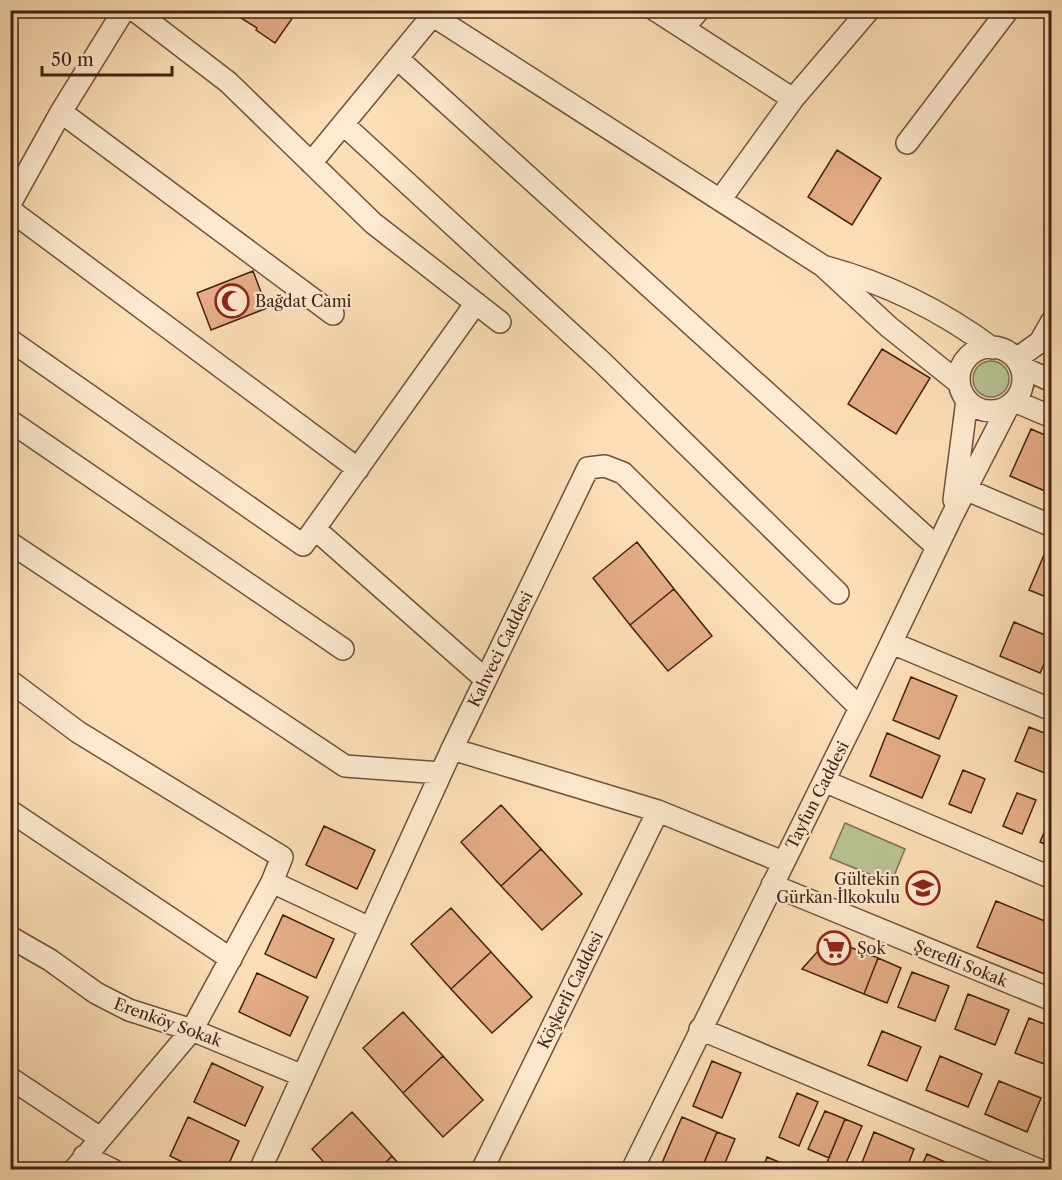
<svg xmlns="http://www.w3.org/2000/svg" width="1062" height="1180" font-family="'Libre Caslon Text',serif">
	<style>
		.green { fill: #b9c393; stroke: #7e7253; stroke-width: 1.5 }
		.building { fill: #e6ad87; stroke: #422213; stroke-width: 1.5 }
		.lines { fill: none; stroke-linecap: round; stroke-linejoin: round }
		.street-casing { stroke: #71513c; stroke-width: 24 }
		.street { stroke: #feead0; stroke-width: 21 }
		.labels { text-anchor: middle; stroke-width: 4.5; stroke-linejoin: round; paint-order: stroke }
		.poi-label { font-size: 16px; fill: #422213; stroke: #feead0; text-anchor: start }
		.street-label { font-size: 16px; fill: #422213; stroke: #feead0 }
	</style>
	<rect width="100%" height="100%" fill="#fddfb7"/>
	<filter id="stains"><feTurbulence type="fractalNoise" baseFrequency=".00333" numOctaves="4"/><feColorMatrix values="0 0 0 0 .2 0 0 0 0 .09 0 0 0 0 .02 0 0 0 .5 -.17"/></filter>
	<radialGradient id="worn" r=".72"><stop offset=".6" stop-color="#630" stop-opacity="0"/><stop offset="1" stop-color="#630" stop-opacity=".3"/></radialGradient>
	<!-- green -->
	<path class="green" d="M973 379a18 18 0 1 1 36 0a18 18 0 1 1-36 0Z
		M845,823L905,849L891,883L830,858Z"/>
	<!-- building -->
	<path class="building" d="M228,10H298L275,43L256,30L257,28Z
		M837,150L881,178L852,225L808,197Z
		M253,271L267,308L211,330L197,293Z
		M882,349L930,378L896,434L848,404Z
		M1031,429L1052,438V494L1010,476Z
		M637,542L674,589L630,625L593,578Z
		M1044,555L1052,559L1051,599L1029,590Z
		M674,589L712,636L668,671L630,625Z
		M1014,622L1052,638V647L1040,673L1000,656Z
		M911,677L957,696L939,739L893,720Z
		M1029,727L1052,736V776L1015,761Z
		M887,733L940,756L922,798L870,776Z
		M963,770L985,779L971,813L949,804Z
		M1017,793L1036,800L1022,834L1003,826Z
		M501,805L541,849L501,886L461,842Z
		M1052,814V847L1040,842Z
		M324,826L375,850L357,889L306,865Z
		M541,849L582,894L542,930L501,886Z
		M996,901L1052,924V977L977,947Z
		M451,908L491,952L451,989L411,944Z
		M283,915L334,939L316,978L265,954Z
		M834,941L878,958L864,994L802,969L818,951Z
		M491,952L532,997L492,1033L451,989Z
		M878,958L901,968L887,1003L864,994Z
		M912,972L949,986L935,1021L898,1007Z
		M257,973L308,997L290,1036L239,1012Z
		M968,994L1009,1010L995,1045L955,1029Z
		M403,1012L443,1056L403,1093L363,1048Z
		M1029,1018L1052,1027V1067L1015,1053Z
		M882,1031L921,1047L907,1081L868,1065Z
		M443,1056L483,1100L443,1137L403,1093Z
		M940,1056L982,1074L968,1107L926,1090Z
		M712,1061L741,1073L722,1118L693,1106Z
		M212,1063L263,1087L245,1126L194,1102Z
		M999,1081L1041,1098L1027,1132L985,1114Z
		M797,1093L818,1102L799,1146L779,1137Z
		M825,1111L845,1119L829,1158L808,1149Z
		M352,1112L392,1156L378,1170H331L312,1149Z
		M188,1117L239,1141L226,1170H198L170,1156Z
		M682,1117L717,1132L701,1170H677L662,1163Z
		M845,1119L862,1126L843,1170H836L826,1165Z
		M717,1132L735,1139L722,1170H701Z
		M874,1132L914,1149L906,1170H872L861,1165Z
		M927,1154L963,1170H920Z
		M392,1156L404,1170H378Z
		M767,1157L786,1165L784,1170H762Z"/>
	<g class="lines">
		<defs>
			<path id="street" d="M134,10L228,82L373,223L500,322
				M424,10L823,266L889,327L959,383
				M655,10L793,99
				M683,28L699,10
				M397,58L937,547
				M61,112L333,314
				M343,124L603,363L838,593
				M907,143L1008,10
				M311,163L432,16
				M720,200L793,99L869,10
				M10,204L61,112L124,10
				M10,210L358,469
				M826,267C888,284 941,310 992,348
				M10,340L303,545L476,303
				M959 379a32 32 0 1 1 64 0a32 32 0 1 1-64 0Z
				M1016,359L1040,342L1052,321
				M1021,367L1052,381
				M1014,401L1052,417
				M10,421L343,649
				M965,489L1052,526
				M954,500L967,400
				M315,529L485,679
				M10,543L345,766L441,773
				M892,643L1052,710
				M10,681L78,732L282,857L272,882L192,1030L74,1170
				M452,749L658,811L783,862
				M824,781L1052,878
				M10,811L231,959
				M272,882L370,928
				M772,885L1052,1000
				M10,937L50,960L96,993L129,1010L192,1030L303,1076
				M700,1029L1039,1170
				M10,1078L100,1138
				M84,1156L113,1170
				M260,1170L452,749L588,468L605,466L623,473L860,708
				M482,1170L658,811
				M632,1170L860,708L952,516L1008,407"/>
		</defs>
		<!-- street casing -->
		<use href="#street" class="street-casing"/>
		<!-- street -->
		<use href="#street" class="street"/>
	</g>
	<!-- icons -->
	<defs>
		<symbol id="mosque-ring" viewBox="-11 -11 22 22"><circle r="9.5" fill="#feead0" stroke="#8f2418" stroke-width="1.5"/><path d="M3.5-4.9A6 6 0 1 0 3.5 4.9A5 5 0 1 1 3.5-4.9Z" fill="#8f2418"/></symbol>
		<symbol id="school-ring" viewBox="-11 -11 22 22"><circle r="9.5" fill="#feead0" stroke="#8f2418" stroke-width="1.5"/><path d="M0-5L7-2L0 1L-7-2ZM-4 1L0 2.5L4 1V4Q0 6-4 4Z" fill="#8f2418"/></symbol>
		<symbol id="supermarket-ring" viewBox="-11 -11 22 22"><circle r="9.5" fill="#feead0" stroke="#8f2418" stroke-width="1.5"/><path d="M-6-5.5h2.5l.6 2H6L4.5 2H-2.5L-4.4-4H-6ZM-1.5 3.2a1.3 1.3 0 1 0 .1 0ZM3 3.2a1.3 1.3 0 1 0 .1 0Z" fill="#8f2418"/></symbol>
	</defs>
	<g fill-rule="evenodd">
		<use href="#mosque-ring" x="213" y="282" width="38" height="38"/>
		<use href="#school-ring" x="904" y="869" width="38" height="38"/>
		<use href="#supermarket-ring" x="815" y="929" width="38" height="38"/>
	</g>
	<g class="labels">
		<!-- poi labels -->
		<g class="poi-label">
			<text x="255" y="307">Bağdat Cami</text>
			<text x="900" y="885" text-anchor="end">Gültekin<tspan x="900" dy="18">Gürkan İlkokulu</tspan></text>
			<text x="857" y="954">Şok</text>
		</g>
		<!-- street labels -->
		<g class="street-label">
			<text transform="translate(500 649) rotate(-64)" y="6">Kahveci Caddesi</text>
			<text transform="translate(817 795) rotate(-63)" y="6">Tayfun Caddesi</text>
			<text transform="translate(961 963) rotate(22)" y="6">Şerefli Sokak</text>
			<text transform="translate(570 990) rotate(-64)" y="6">Köşkerli Caddesi</text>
			<text transform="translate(168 1022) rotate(20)" y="6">Erenköy Sokak</text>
		</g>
	</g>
	<!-- margin -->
	<rect width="1062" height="1180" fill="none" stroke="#fddfb7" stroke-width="36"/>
	<rect x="12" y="12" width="1038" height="1156" fill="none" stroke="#422213" stroke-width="3"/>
	<rect x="18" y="18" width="1026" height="1144" fill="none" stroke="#422213" stroke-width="1.5"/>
	<!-- scale -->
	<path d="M42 66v9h130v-9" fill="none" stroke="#422213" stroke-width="3"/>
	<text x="51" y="66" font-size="18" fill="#422213" stroke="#feead0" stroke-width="4.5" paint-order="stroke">50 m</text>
	<rect width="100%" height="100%" filter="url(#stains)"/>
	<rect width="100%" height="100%" fill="url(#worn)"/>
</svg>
